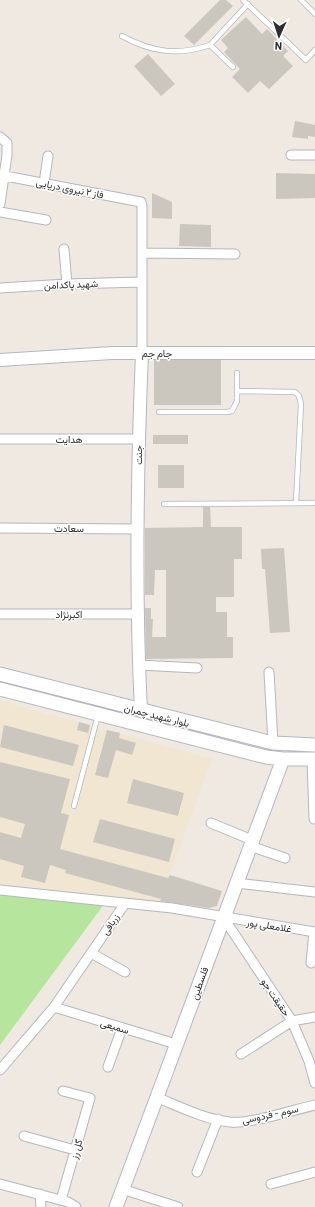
<svg xmlns="http://www.w3.org/2000/svg" width="315" height="1207" font-family="Barlow,Vazirmatn,sans-serif">
	<style>
		.education { fill: #f0e6d1 }
		.green { fill: #b6e59e }
		.building { fill: #cbc7bf }
		.lines { fill: none; stroke-linecap: round; stroke-linejoin: round }
		.service-casing { stroke: #b4b7c1; stroke-width: 6 }
		.minor-casing { stroke: #b4b7c1; stroke-width: 11 }
		.tertiary-casing { stroke: #b4b7c1; stroke-width: 14 }
		.secondary-casing { stroke: #b4b7c1; stroke-width: 15 }
		.service { stroke: #fff; stroke-width: 4.5 }
		.minor { stroke: #fff; stroke-width: 9 }
		.tertiary { stroke: #fff; stroke-width: 12 }
		.secondary { stroke: #fff; stroke-width: 13 }
		.labels { text-anchor: middle; stroke-width: 3; stroke-linejoin: round; paint-order: stroke }
		.street-label { font-size: 10px; fill: #2e2e2e; stroke: #fff }
	</style>
	<rect width="100%" height="100%" fill="#efe9e1"/>
	<!-- education -->
	<path class="education" d="M0,701L212,759L159,903L0,884Z"/>
	<!-- green -->
	<path class="green" d="M0,889L108,899L0,1045Z"/>
	<!-- building -->
	<path class="building" d="M220,0H226L233,6L194,45L184,36Z
		M246,17L262,34L267,29L288,51L283,56L293,66L269,89L260,81L248,93L232,77L240,69L224,52L228,48L221,40Z
		M148,54L175,84L161,96L134,66Z
		M295,121L315,125V137L308,136V139L292,137Z
		M276,173L315,174V198L276,199Z
		M152,193L172,202V219L152,218Z
		M180,224L211,225V247L179,246Z
		M154,360H221V405H154Z
		M153,435H188V444H153Z
		M158,465H184V488H158Z
		M203,507H210L211,527H242V559H234V597H216V612H227V637H233V658L146,659L145,608H151V619H153L152,637H166V570H155L154,595H145V528L203,527Z
		M284,548L290,632L270,633L265,569H262L261,549Z
		M79,722L90,725L88,733L77,730Z
		M4,725L79,745L73,766L0,747Z
		M107,730L120,733L119,738L136,743L132,755L116,750L108,778L95,775Z
		M0,762L70,779L61,813L69,815L60,849L168,878L170,875L222,891L217,906L209,908L160,901L161,899L65,873L66,870L50,865L45,883L21,877L24,866L0,859V832L21,838L25,824L0,817Z
		M133,779L184,793L178,816L127,803Z
		M100,819L175,839L169,862L93,842Z"/>
	<g class="lines">
		<defs>
			<path id="service" d="M243,0L306,60L315,50
				M301,0L315,14
				M122,36C151,52 178,56 210,45
				M233,67L210,45L248,4
				M237,391L295,392L299,396L301,404L296,503
				M159,412H227L232,411L237,401V373
				M164,504L315,503
				M74,806L98,715"/>
			<path id="minor" d="M0,137L7,143V155L0,204
				M291,155H315
				M0,175L141,202L142,206V353
				M44,183L48,156
				M0,212L46,220
				M64,249L67,284
				M142,253L235,254
				M0,288L67,284L142,282
				M0,439H138
				M0,528L138,529
				M0,614H137
				M139,665L197,668
				M269,672L273,743
				M312,759L314,819
				M211,823L252,840
				M250,846L285,858
				M236,883L315,892
				M0,890L172,908L315,932
				M223,917L292,1021L309,1061L315,1083
				M91,953L125,972
				M311,963L314,932
				M54,1007L176,1044
				M241,1054L292,1021L315,1017
				M108,1067L122,1028
				M0,1070L54,1007L124,905
				M156,1097C180,1107 204,1119 230,1122C252,1124 292,1110 315,1105
				M24,1136L75,1150
				M197,1172L218,1119
				M0,1184L68,1202L76,1207
				M271,1184L315,1172
				M122,1189L178,1207
				M40,1194L41,1207
				M61,1200L90,1098L63,1091"/>
			<path id="tertiary" d="M0,360L112,353H315
				M141,711C135,592 137,473 142,353"/>
			<path id="secondary" d="M0,674L273,743L315,745
				M0,689L266,757L283,759H315
				M116,1207L283,759"/>
		</defs>
		<!-- service casing -->
		<use href="#service" class="service-casing"/>
		<!-- minor casing -->
		<use href="#minor" class="minor-casing"/>
		<!-- tertiary casing -->
		<use href="#tertiary" class="tertiary-casing"/>
		<!-- secondary casing -->
		<use href="#secondary" class="secondary-casing"/>
		<!-- service -->
		<use href="#service" class="service"/>
		<!-- minor -->
		<use href="#minor" class="minor"/>
		<!-- tertiary -->
		<use href="#tertiary" class="tertiary"/>
		<!-- secondary -->
		<use href="#secondary" class="secondary"/>
	</g>
	<g class="labels">
		<!-- street labels -->
		<g class="street-label">
			<text transform="translate(70 188) rotate(11)" y="4">فاز ۲ نیروی دریایی</text>
			<text transform="translate(71 284) rotate(-2)" y="4">شهید پاکدامن</text>
			<text x="157" y="357">جام جم</text>
			<text x="69" y="443">هدایت</text>
			<text transform="translate(138 455) rotate(-90)" y="4">جنت</text>
			<text x="69" y="532">سعادت</text>
			<text x="69" y="618">اکبرنژاد</text>
			<text transform="translate(157 715) rotate(14)" y="4">بلوار شهید چمران</text>
			<text transform="translate(110 924) rotate(-56)" y="4">زربافی</text>
			<text transform="translate(269 925) rotate(9)" y="4">غلامعلی پور</text>
			<text transform="translate(199 983) rotate(-70)" y="4">فلسطین</text>
			<text transform="translate(276 997) rotate(56)" y="4">حقیقت جو</text>
			<text transform="translate(115 1026) rotate(17)" y="4">سمیعی</text>
			<text transform="translate(270 1114) rotate(-12)" y="4">سوم - فردوسی</text>
			<text transform="translate(76 1149) rotate(-74)" y="4">گل رز</text>
		</g>
	</g>
	<!-- north arrow -->
	<g transform="translate(279 36) rotate(183)" stroke="#ffffff" stroke-width="3" paint-order="stroke">
	<path d="M0-3L7 15L0 10L-7 15Z" fill="#2e2e2e"/>
	<text y="-6" font-size="11" font-weight="bold" text-anchor="middle" fill="#2e2e2e">N</text>
	</g>
</svg>
